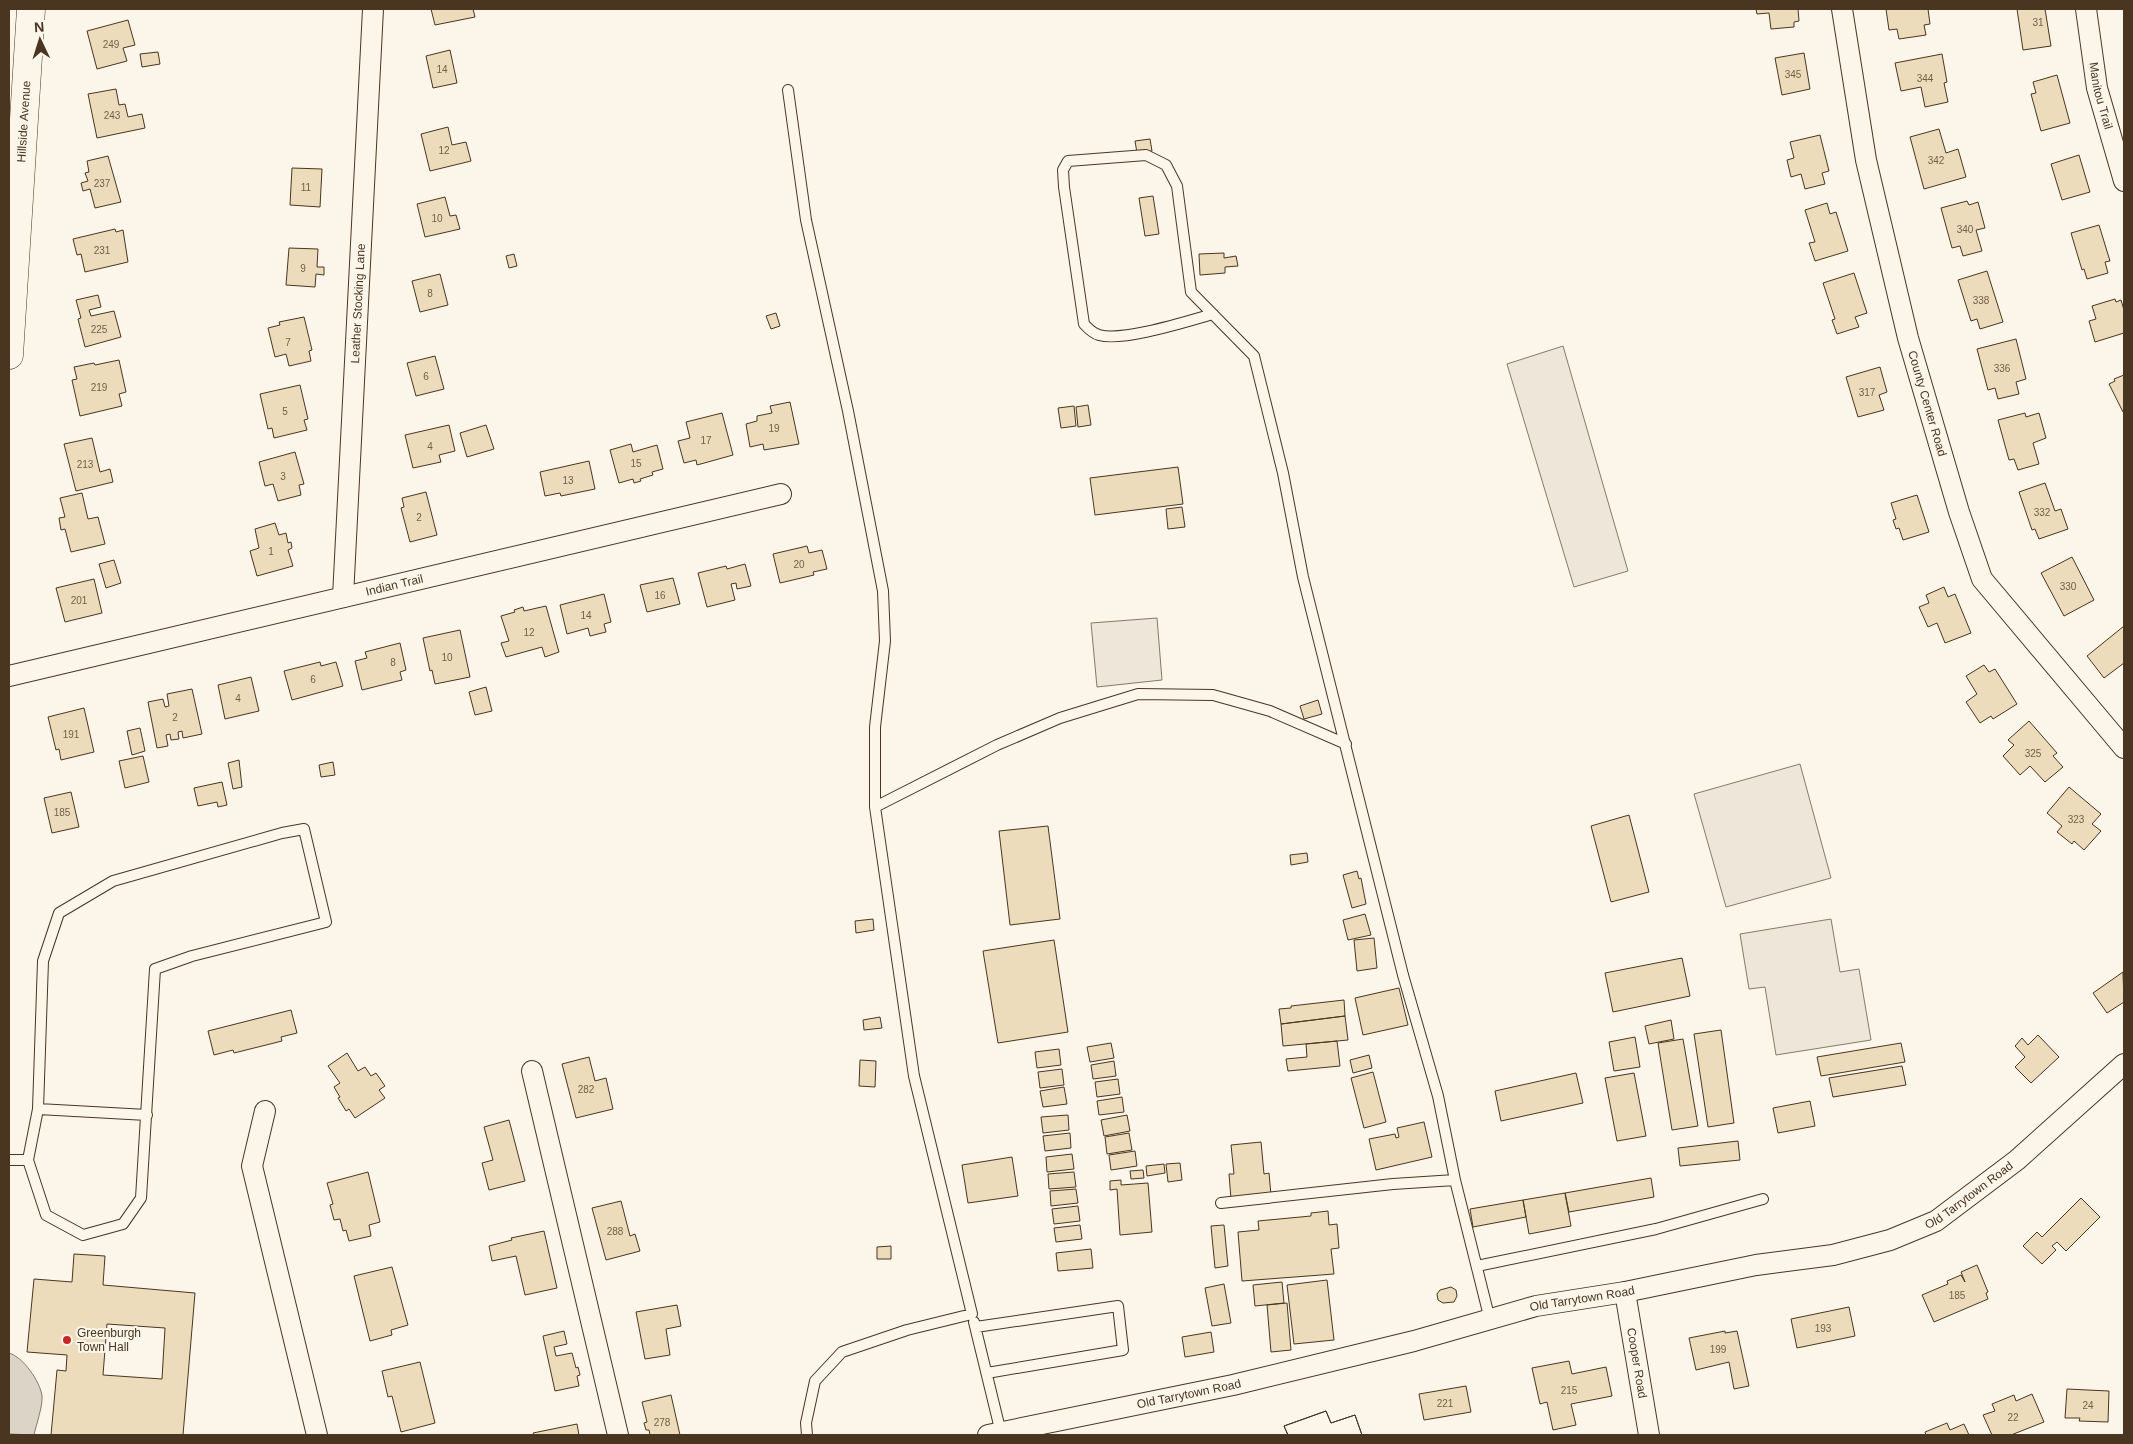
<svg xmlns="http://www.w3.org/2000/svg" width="2133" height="1444" font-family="Helvetica,sans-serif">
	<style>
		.green { fill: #ede6d9; stroke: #887966 }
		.water { fill: #dcd4c6; stroke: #887966 }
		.building { fill: #ecdcbc; stroke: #4a3520; fill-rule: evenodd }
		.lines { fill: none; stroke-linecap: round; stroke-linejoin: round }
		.lane-casing { stroke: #4a3520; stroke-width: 12 }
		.street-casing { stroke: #4a3520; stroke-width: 22 }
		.secondary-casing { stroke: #4a3520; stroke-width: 29 }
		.lane { stroke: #fbf6e9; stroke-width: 10 }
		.street { stroke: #fbf6e9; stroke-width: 20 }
		.secondary { stroke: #fbf6e9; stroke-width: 28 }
		.poi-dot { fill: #c62828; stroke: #fbf6e9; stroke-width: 2 }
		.labels { text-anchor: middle; stroke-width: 4; stroke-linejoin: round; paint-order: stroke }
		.number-label { font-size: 10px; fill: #725f47 }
		.street-label { font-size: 12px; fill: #4a3520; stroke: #fbf6e9 }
		.poi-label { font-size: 12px; fill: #4a3520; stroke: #fbf6e9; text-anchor: start }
	</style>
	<rect width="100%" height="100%" fill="#fbf6e9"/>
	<!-- green -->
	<path class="green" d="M1563,346L1628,571L1574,587L1507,364Z
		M1157,618L1162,680L1097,687L1091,623Z
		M1800,764L1831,878L1726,907L1694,794Z
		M1831,919L1840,972L1859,969L1871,1040L1776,1055L1765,987L1749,989L1740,934Z"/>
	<!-- water -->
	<path class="water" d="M9,1353C23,1357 40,1381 42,1396C43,1406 36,1425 34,1435L9,1434Z"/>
	<!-- building -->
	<path class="building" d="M431,9H473L475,17L435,25Z
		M1756,9H1798L1799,21L1794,22V27L1771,29L1769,13L1757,14Z
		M1886,9H1928L1930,24L1924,25L1926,35L1899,39L1897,29L1889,30Z
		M2017,9H2045L2051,46L2023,50Z
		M128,20L135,45L123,48L127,61L97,69L87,31Z
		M450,50L457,83L433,88L426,56Z
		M158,52L160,64L142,67L140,54Z
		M1804,53L1810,89L1782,95L1775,58Z
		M1942,54L1947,82L1944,83L1948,102L1925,107L1921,87L1901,91L1895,63Z
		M2057,75L2070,123L2041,131L2031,94L2036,93L2033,82Z
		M116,89L119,105L125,104L128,117L142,114L145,128L97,138L88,94Z
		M448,127L452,145L466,142L471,161L430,171L421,134Z
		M1939,129L1946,153L1958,149L1966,177L1924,189L1910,137Z
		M1820,135L1829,171L1822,173L1825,184L1805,189L1801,174L1791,177L1787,160L1794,158L1790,142Z
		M1150,139L1152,151L1137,153L1135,141Z
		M2079,155L2090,192L2062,200L2051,164Z
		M108,156L121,202L95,208L90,189L83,191L81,183L88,181L85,173L89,172L87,161Z
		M292,168L322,169L320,207L290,205Z
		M1153,196L1159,234L1145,236L1139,198Z
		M445,197L450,216L456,215L460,229L425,237L417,204Z
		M1967,201L1969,205L1978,202L1985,228L1976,230L1982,251L1963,256L1960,246L1952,248L1941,208Z
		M1827,203L1830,214L1836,212L1848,251L1815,261L1809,243L1815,242L1805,210Z
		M2099,225L2110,261L2105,262L2108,273L2087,279L2084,269L2082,270L2071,233Z
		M115,229L116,232L123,230L128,262L85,272L81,254L77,255L73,239Z
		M289,248L318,249L317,267H324V275L316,274L315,287L286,285Z
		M1224,253V258L1236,256L1238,266L1225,267V273L1200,275L1199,254Z
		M514,254L517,266L509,268L506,256Z
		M1987,271L2003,322L1980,329L1977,319L1971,321L1958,280Z
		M1854,273L1867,313L1855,317L1859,327L1837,334L1832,320L1835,319L1823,283Z
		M440,274L448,305L420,312L412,281Z
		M98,295L101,307L89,310L91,316L114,311L121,337L85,347L78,319L81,318L76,300Z
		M2115,299L2116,302L2121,300L2124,310V333L2095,342L2089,321L2096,319L2092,306Z
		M776,313L780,326L771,329L766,316Z
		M304,317L312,350L309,351L311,361L289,366L286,354L275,357L268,328L280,325L279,322Z
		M2016,339L2026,379L2016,382L2019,394L1998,399L1995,388L1988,390L1977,349Z
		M435,356L444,389L416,396L407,363Z
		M119,360L126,392L119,394L122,406L80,416L72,380L77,379L74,367L94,363L95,365Z
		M1880,367L1887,392L1879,395L1884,410L1858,417L1846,377Z
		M2124,375V412H2123L2109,384L2115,381L2114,379Z
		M300,385L308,419L304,420L307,430L274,438L272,428L268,429L260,394Z
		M790,402L799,444L764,450L763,444L750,447L746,424L757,421V416L772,413L770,406Z
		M1088,405L1091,425L1078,427L1076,407Z
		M1074,406L1076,426L1061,428L1058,408Z
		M722,413L733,455L697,465L696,460L684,463L678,441L690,438L686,422Z
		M2025,413L2026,417L2039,413L2046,438L2033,443L2039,464L2018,470L2014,459L2009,460L1998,420Z
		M449,425L455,451L439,455L441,462L413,468L405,435Z
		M486,425L494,449L467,457L460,433Z
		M92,438L100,472L110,469L113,482L76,491L64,444Z
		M631,444L633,452L657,445L663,469L652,472L653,475L640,479L641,481L634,483L633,479L619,483L610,450Z
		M295,452L304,484L299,485L301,495L278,501L273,484L265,486L259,462Z
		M589,461L595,489L561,496L560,493L545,496L540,472Z
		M1178,467L1183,504L1095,515L1090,478Z
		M2045,483L2055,511L2061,509L2068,529L2039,539L2035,529L2032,530L2019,492Z
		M426,492L437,535L410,542L401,508L404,507L402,498Z
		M82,493L88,519L98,517L105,544L71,552L65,529L61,530L59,518L65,517L60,498Z
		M1917,495L1929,532L1903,540L1899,528L1896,529L1893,520L1896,519L1891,503Z
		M1182,507L1185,527L1168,529L1166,509Z
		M275,523L279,535L286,533L288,543L291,542L292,548L288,550L293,566L257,576L250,551L259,548L255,529Z
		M807,546L809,553L822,550L827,569L813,572L814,575L780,583L773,554Z
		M2072,557L2094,600L2064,616L2041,573Z
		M114,560L121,583L106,588L99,564Z
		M745,564L751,586L737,589L736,583L731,584L735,600L707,607L698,573L726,566L727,569Z
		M673,578L680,604L647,612L640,585Z
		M94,579L102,613L65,622L56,588Z
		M1944,587L1948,597L1955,594L1971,633L1945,643L1937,623L1928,627L1919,607L1929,603L1926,595Z
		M604,594L611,622L604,624L606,632L590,636L588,628L567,634L560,605Z
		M546,606L559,652L545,657L542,647L506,657L501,643L509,641L501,616L515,612L514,610L523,607L524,611Z
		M2124,626V663L2104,678L2087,656Z
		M460,630L470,677L435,684L432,670L430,671L423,638Z
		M400,643L406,670L400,672L402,680L362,690L355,661L367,658L365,652Z
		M320,662L321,666L336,662L343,686L292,700L284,671Z
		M1984,665L1989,672L1995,669L2017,704L1993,719L1991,716L1980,723L1966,702L1977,694L1966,676Z
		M251,677L259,711L225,719L218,685Z
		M486,687L492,711L475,715L469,692Z
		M192,689L202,734L183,738L182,731L178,732L179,739L171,740L170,734L166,735L168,746L157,748L148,702L163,699L165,707L169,706L167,694Z
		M1318,700L1322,714L1304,719L1300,706Z
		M84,708L94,752L61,760L59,749L56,750L48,717Z
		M2029,721L2057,753L2053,756L2063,767L2045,782L2030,766L2020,775L2003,756L2014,745L2008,740Z
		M140,728L145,751L132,755L127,731Z
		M143,756L149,782L125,788L119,761Z
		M239,760L242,787L233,789L228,763Z
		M333,762L335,775L321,777L319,765Z
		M222,782L227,805L218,807L217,802L198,806L194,788Z
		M2069,787L2101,814L2092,824L2101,831L2084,850L2074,841L2072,844L2057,832L2062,826L2047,813Z
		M71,792L79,827L52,833L44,798Z
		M1629,815L1649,892L1611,902L1591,826Z
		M1048,826L1060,919L1010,925L999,831Z
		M1307,853L1308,862L1291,865L1290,855Z
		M1357,871L1359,879L1361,878L1366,904L1352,908L1343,875Z
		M1365,914L1371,935L1348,940L1343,920Z
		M873,919L874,930L856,933L855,921Z
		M1374,938L1377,968L1357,971L1354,940Z
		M1054,940L1068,1032L998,1043L983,951Z
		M1682,958L1690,996L1613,1012L1605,973Z
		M2123,972L2124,1002L2107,1013L2093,993Z
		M1399,988L1408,1025L1363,1035L1355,998Z
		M1344,1000L1345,1016L1281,1024L1279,1009L1291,1008V1006Z
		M291,1010L297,1033L281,1037L282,1041L234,1053L233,1050L214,1055L208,1031Z
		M1345,1016L1348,1040L1283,1046L1281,1024Z
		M880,1017L882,1028L864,1030L863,1020Z
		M1671,1020L1674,1039L1649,1044L1645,1026Z
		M1721,1030L1734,1123L1708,1127L1694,1034Z
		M2038,1035L2059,1057L2031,1083L2015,1067L2025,1057L2015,1046L2022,1038L2028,1045Z
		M1635,1037L1640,1067L1614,1071L1609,1042Z
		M1683,1039L1698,1126L1672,1130L1658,1043Z
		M1337,1041L1340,1066L1288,1071L1286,1059L1307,1057L1306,1044Z
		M1111,1043L1114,1058L1090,1062L1087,1047Z
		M1901,1043L1905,1062L1821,1076L1817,1057Z
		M1059,1049L1061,1065L1037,1068L1035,1052Z
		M347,1053L358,1071L365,1067L371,1076L376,1073L385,1086L379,1090L385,1098L355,1118L349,1109L346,1111L338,1098L340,1097L334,1087L340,1083L328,1066Z
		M1369,1055L1372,1068L1353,1073L1350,1060Z
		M589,1057L595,1081L606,1078L613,1109L576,1118L562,1064Z
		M860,1060L876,1061L875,1087L859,1086Z
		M1114,1061L1116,1076L1093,1079L1091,1065Z
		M1902,1066L1906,1085L1833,1097L1829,1078Z
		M1062,1069L1064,1085L1040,1088L1038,1072Z
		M1373,1072L1386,1122L1364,1128L1351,1078Z
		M1576,1073L1583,1103L1501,1121L1495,1091Z
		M1634,1073L1646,1136L1617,1141L1605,1078Z
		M1118,1079L1120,1094L1097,1097L1095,1082Z
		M1064,1087L1067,1104L1043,1107L1040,1091Z
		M1122,1097L1124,1112L1099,1115L1097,1101Z
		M1810,1101L1815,1126L1778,1133L1773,1108Z
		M1068,1115L1069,1130L1043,1133L1041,1117Z
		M1127,1115L1130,1131L1104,1136L1101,1120Z
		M509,1120L525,1181L489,1190L482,1163L493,1160L484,1127Z
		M1424,1122L1432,1157L1376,1170L1369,1139L1395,1134L1396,1138L1399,1137L1397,1128Z
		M1070,1133L1071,1148L1045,1151L1043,1136Z
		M1129,1133L1132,1150L1107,1154L1105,1137Z
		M1738,1141L1740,1160L1680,1166L1678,1148Z
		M1261,1142L1264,1174L1269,1173L1271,1195L1231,1199L1229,1174H1234L1231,1145Z
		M1135,1151L1137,1166L1111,1170L1109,1155Z
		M1072,1154L1074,1169L1047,1172L1046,1157Z
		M1012,1157L1018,1196L968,1203L962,1165Z
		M1180,1163L1182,1180L1168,1182L1166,1164Z
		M1164,1164L1165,1173L1147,1176L1146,1166Z
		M1143,1170L1144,1178L1131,1179L1130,1171Z
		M368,1172L380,1222L369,1225L371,1236L349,1241L346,1230L343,1231L340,1219L334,1220L330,1205L333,1204L327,1183Z
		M1074,1172L1076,1187L1049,1189L1048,1174Z
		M1651,1178L1654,1197L1569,1212L1565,1193Z
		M1121,1180V1185L1148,1183L1152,1232L1120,1235L1117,1189L1110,1190V1181Z
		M1076,1189L1078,1203L1051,1206L1050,1191Z
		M1565,1193L1571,1226L1529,1234L1523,1200Z
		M2081,1198L2100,1217L2066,1251L2057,1242L2052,1246L2056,1250L2042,1264L2023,1246L2037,1232L2042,1237Z
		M1523,1200L1526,1217L1473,1227L1470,1209Z
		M621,1201L630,1236L635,1234L640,1251L606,1260L592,1208Z
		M1078,1206L1080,1221L1054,1224L1052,1209Z
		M1328,1211L1329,1225L1337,1224L1339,1248L1331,1249L1334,1274L1242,1281L1238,1232L1259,1230L1258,1221L1311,1216V1213Z
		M1080,1225L1082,1239L1056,1242L1054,1228Z
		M1224,1225L1228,1266L1215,1268L1211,1226Z
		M544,1231L557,1288L525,1295L516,1256L492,1261L489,1246L512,1240L511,1238Z
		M891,1246V1259H877V1247Z
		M1091,1249L1093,1268L1058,1271L1056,1253Z
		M74,1254L105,1256L103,1285L195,1293L183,1435H51L57,1370L66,1371L67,1355L27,1352L34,1279L72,1282ZM107,1324L165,1328L162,1379L103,1375Z
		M1977,1265L1988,1292L1986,1293L1988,1299L1934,1322L1922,1295L1948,1284L1947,1281L1961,1275L1965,1282L1961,1272Z
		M392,1267L408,1325L391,1330L392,1335L370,1341L354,1276Z
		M1327,1280L1334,1340L1294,1344L1287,1285Z
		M1282,1282L1284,1303L1255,1306L1253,1285Z
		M1224,1284L1231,1323L1212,1326L1205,1288Z
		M1451,1287L1456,1290L1457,1296L1454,1302L1443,1303L1438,1300L1437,1294L1440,1290Z
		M1287,1303L1291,1350L1271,1352L1267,1305Z
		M677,1305L681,1326L666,1329L670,1355L645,1359L636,1312Z
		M1849,1307L1855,1336L1797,1348L1791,1319Z
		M564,1331L567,1344L554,1347L556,1356L572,1353L576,1368L578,1367L580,1375L577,1376L579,1386L555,1391L543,1336Z
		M1725,1331V1333L1737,1331L1749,1386L1734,1389L1729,1362L1696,1370L1689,1338Z
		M1211,1332L1214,1352L1185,1357L1182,1337Z
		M1569,1361L1572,1374L1606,1367L1612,1396L1571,1404L1576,1425L1553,1430L1547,1402L1540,1404L1532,1368Z
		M420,1362L435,1423L401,1432L392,1396L388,1397L382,1371Z
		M1466,1386L1471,1412L1424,1420L1419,1394Z
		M2067,1389L2109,1391L2108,1422L2079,1421L2080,1418H2065Z
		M2032,1394L2044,1422L2011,1435H1992L1983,1415L1995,1411L1992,1404L2014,1395L2016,1401Z
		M671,1395L680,1435H650L649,1430H646L644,1423L647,1422L642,1402Z
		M1326,1411L1331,1423L1355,1415L1362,1435H1288L1284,1426Z
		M1326,1411L1331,1423L1355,1415L1362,1435H1288L1284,1426Z
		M1947,1423L1950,1430L1964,1424L1969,1435H1926L1925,1432Z
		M577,1424L579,1435H534L533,1433Z"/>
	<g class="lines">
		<defs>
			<path id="lane" d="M788,90L806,220L848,411L883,591L885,641L875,727V807L914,1076L972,1314L907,1330L842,1352L815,1381L806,1423L807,1435
				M1213,314C1188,321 1123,342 1099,335C1092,333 1089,329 1084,324L1064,187L1063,170L1068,161L1146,155L1166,165L1177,186L1191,292L1254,356L1283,473L1303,577L1403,975L1438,1096L1455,1180
				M875,807L997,745L1060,718L1138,694L1213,695L1270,711L1346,744
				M304,829L326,922L192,956L155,969L141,1198L123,1224L83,1235L46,1215L28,1160L38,1109L43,961L59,913L113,881L282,833Z
				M38,1109L147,1115
				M9,1160H28
				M1221,1203L1393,1184L1455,1180L1490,1320
				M1477,1266L1656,1229L1763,1199
				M974,1322L1001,1433
				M976,1327L1118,1306L1123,1350L987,1373"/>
			<g id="street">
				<path id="s1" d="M1842,9L1866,160L1908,338L1959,512L1982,579L2124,748"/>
				<path id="s2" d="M2086,9L2097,88L2124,181"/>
				<path id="s3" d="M343,597L373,9"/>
				<path id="s4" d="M9,676L781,494"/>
				<path d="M532,1071L618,1435"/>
				<path d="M265,1111L252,1166L317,1435"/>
				<path id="s5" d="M1625,1292L1649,1435"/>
				<path id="s6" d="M988,1435L1233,1385L1414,1341L1536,1306L1625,1292L1756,1265L1833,1255L1890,1240L1936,1221L2017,1160L2124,1064"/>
			</g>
			<g id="secondary">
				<path id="s7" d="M9,355L31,9"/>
			</g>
		</defs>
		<!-- lane casing -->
		<use href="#lane" class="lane-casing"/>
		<!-- street casing -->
		<use href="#street" class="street-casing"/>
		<!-- secondary casing -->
		<use href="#secondary" class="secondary-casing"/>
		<!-- lane -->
		<use href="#lane" class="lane"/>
		<!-- street -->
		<use href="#street" class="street"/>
		<!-- secondary -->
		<use href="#secondary" class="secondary"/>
	</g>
	<!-- markers -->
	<circle class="poi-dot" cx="67" cy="1340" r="5"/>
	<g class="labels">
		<!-- number labels -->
		<g class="number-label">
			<text x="2038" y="26">31</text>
			<text x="111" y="48">249</text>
			<text x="442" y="73">14</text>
			<text x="1793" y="78">345</text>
			<text x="1925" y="82">344</text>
			<text x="112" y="119">243</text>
			<text x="444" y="154">12</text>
			<text x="1936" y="164">342</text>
			<text x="102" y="187">237</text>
			<text x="306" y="191">11</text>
			<text x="437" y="222">10</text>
			<text x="1965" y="233">340</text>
			<text x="102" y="254">231</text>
			<text x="303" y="272">9</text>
			<text x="430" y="297">8</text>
			<text x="1981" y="304">338</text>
			<text x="99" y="333">225</text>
			<text x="288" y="346">7</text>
			<text x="2002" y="372">336</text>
			<text x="426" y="380">6</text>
			<text x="99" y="391">219</text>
			<text x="1867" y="396">317</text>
			<text x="285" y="415">5</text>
			<text x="774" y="432">19</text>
			<text x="706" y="444">17</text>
			<text x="430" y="450">4</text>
			<text x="636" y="467">15</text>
			<text x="85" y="468">213</text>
			<text x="283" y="480">3</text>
			<text x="568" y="484">13</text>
			<text x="2042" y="516">332</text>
			<text x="419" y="521">2</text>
			<text x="271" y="555">1</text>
			<text x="799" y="568">20</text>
			<text x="2068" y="590">330</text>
			<text x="660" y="599">16</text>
			<text x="79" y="604">201</text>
			<text x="586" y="619">14</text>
			<text x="529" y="636">12</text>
			<text x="447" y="661">10</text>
			<text x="393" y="666">8</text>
			<text x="313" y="683">6</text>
			<text x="238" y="702">4</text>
			<text x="175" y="721">2</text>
			<text x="71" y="738">191</text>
			<text x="2033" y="757">325</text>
			<text x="62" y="816">185</text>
			<text x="2076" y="823">323</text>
			<text x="586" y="1093">282</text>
			<text x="615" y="1235">288</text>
			<text x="1957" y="1299">185</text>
			<text x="1823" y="1332">193</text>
			<text x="1718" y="1353">199</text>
			<text x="1569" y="1394">215</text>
			<text x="1445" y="1407">221</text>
			<text x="2088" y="1409">24</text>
			<text x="2013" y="1421">22</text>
			<text x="662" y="1426">278</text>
		</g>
		<!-- street labels -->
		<g class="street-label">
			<text dy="4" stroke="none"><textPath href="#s2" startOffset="88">Manitou Trail</textPath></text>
			<text dy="4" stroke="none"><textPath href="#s7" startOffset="234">Hillside Avenue</textPath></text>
			<text dy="4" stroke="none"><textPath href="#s3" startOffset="294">Leather Stocking Lane</textPath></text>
			<text dy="4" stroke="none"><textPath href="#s1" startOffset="404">County Center Road</textPath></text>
			<text dy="4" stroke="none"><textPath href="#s4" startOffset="396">Indian Trail</textPath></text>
			<text dy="4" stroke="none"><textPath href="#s6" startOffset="1015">Old Tarrytown Road</textPath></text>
			<text dy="4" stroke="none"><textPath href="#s6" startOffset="610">Old Tarrytown Road</textPath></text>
			<text dy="4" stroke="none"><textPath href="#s5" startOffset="72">Cooper Road</textPath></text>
			<text dy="4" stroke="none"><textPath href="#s6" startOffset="205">Old Tarrytown Road</textPath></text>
		</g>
		<!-- poi labels -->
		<g class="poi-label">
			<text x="77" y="1337">Greenburgh<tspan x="77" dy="14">Town Hall</tspan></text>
		</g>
	</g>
	<!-- border -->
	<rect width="2133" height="1444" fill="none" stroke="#4a3520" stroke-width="20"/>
	<!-- north arrow -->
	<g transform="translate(40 40) rotate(356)" stroke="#fbf6e9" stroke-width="4" paint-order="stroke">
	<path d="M0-4L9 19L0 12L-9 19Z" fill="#4a3520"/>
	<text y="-8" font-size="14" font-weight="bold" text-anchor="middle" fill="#4a3520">N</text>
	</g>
</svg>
